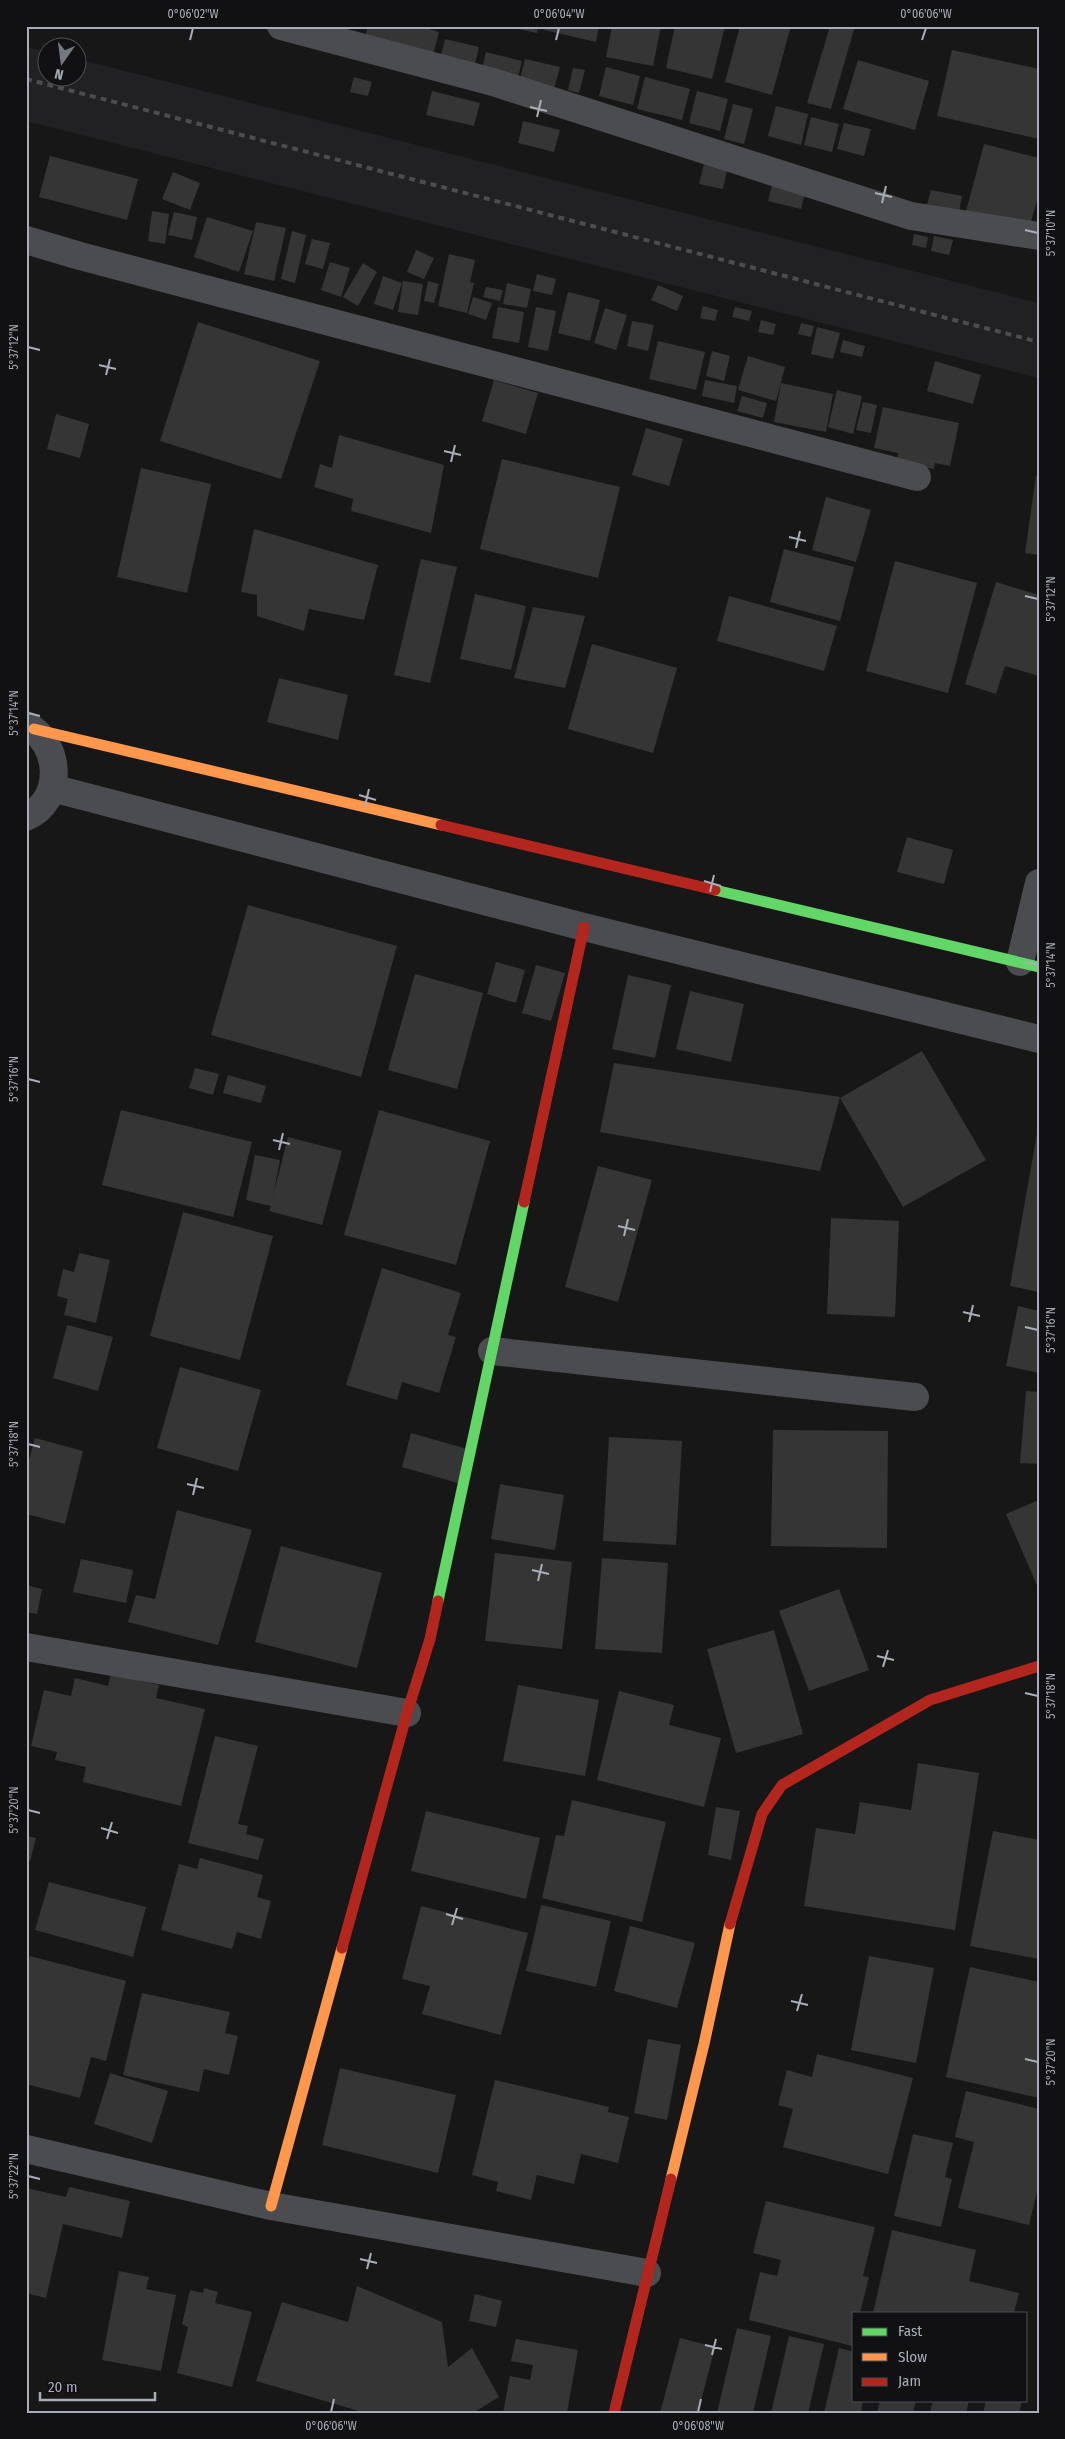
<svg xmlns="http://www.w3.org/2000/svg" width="1065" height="2439" font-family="'Fira Sans Condensed',sans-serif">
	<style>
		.built { fill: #212123 }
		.building { fill: #353536 }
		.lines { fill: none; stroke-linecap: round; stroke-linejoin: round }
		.street { stroke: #4b4c50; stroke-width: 28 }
		.fast { stroke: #63d668; stroke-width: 11 }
		.slow { stroke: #ff974d; stroke-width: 11 }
		.jam { stroke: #b3261e; stroke-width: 11 }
		.rail { stroke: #4b4c4f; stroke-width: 4; stroke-dasharray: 6 5; stroke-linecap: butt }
		.ticks { fill: none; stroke: #a8adb8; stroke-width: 2 }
		.neatline { fill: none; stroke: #a8adb8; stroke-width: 2 }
		.ticks-label { font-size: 12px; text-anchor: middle; fill: #a8adb8 }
	</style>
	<rect width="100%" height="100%" fill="#171717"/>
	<!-- built -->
	<path class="built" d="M26,47L47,52L48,78H78V59L1039,303V378L26,121Z"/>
	<!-- building -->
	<path class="building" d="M368,26H419L439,32L432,59L364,41Z
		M505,26H538L537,33Z
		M545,26H599L596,42L544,30Z
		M612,26H661L653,66L606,57Z
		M675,26H725L712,79L666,68Z
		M740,26H791L772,95L725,82Z
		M830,26H855L831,109L807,103Z
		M445,39L479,47L474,68L440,59Z
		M952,50L1039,69V139L937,116Z
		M486,52L522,61L517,82L481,73Z
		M525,59L560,67L554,89L520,79Z
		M858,60L929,81L915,130L843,109Z
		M606,67L640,76L633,105L599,96Z
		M573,68L585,70L579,93L568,90Z
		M354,77L372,82L368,96L350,92Z
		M645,77L690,89L682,120L637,109Z
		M432,91L480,103L474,126L426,115Z
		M697,91L728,99L720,131L689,123Z
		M733,104L753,109L744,144L724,139Z
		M776,106L808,114L801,145L768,136Z
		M811,117L839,124L832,152L804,145Z
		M523,121L560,130L554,152L518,143Z
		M844,123L871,129L864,156L837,149Z
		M984,144L1039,158V194L1028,232L965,215Z
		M50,156L138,179L127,220L39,197Z
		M705,160L728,166L723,189L699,184Z
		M173,172L200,183L190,210L162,199Z
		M774,177L807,185L801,209L768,201Z
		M931,190L962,196L959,212L927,205Z
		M152,211L169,214L165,244L148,241Z
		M174,212L197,217L192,240L168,235Z
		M207,217L253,231L239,272L194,257Z
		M256,222L286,228L274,281L244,274Z
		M292,231L306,235L295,283L281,279Z
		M914,234L928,237L926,248L912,245Z
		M934,236L953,240L949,255L931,251Z
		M312,239L330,243L323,269L305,264Z
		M416,250L434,258L424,279L407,272Z
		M449,254L475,260L470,282L474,283L467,313L438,306Z
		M330,262L350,268L341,297L321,290Z
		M363,263L377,272L358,306L343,297Z
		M537,274L556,279L552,295L533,291Z
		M383,276L402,283L393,310L374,304Z
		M403,281L423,284L418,315L398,312Z
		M428,281L439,284L434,303L424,301Z
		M507,283L531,289L527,308L503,304Z
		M658,285L683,296L677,311L651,300Z
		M486,287L503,290L500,301L483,297Z
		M568,292L600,300L590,341L558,333Z
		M473,297L492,303L486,320L468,314Z
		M703,306L718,310L715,321L700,318Z
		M498,307L524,312L519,343L492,338Z
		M536,307L556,311L548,351L528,347Z
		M735,307L752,311L749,321L732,317Z
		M605,308L627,315L616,350L594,343Z
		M761,320L776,324L773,335L758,332Z
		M632,321L654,325L648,351L627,346Z
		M198,322L320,361L281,479L160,441Z
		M801,323L814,326L811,337L798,334Z
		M817,327L840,333L833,359L811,354Z
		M843,340L865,346L862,357L840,352Z
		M658,341L705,352L696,390L649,379Z
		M712,351L730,356L724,381L706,376Z
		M748,356L785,367L776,401L738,390Z
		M935,361L981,375L973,404L927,391Z
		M494,380L538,393L526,434L482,421Z
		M705,380L737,386L734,403L702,396Z
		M781,383L833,394L826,432L774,422Z
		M837,390L862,396L853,434L828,427Z
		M742,396L767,403L763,418L737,411Z
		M863,402L877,405L871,433L856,430Z
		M883,407L959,423L950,466L935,463L934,469L897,461L898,453L874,448Z
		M56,414L89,424L80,458L47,449Z
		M646,428L683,439L669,486L632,475Z
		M339,435L444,465L431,533L351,511L353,499L314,487L320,464L332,468Z
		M502,459L620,487L598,578L480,549Z
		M141,468L211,484L187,593L117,577Z
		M1036,476H1039V555L1025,553Z
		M826,497L871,510L856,562L812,550Z
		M254,529L378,565L364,620L309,609L304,631L257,616V595L241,592Z
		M784,549L854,567L840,621L770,602Z
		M421,559L457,567L430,683L394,675Z
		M895,561L977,583L948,693L866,671Z
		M996,582L1039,595V676L1005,666L996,694L965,684Z
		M475,594L526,606L511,670L460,659Z
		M729,596L837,626L824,671L717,641Z
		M533,607L585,616L565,688L514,678Z
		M592,644L677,668L653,753L568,729Z
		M279,678L348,695L338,740L267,722Z
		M907,837L953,850L944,884L897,872Z
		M248,905L397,946L361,1077L211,1035Z
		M496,962L525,970L516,1003L487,994Z
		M536,965L565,973L551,1021L522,1013Z
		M415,974L483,993L457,1089L388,1070Z
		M628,975L671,985L655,1058L612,1049Z
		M690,991L744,1004L731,1062L676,1049Z
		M922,1051L986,1160L903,1207L840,1098Z
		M614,1063L840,1097L820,1171L600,1132Z
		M195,1068L219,1074L213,1095L189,1088Z
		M228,1075L266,1086L261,1103L223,1093Z
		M121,1110L252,1142L233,1217L102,1185Z
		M379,1110L490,1141L456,1265L344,1235Z
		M1038,1128H1039V1292L1010,1286Z
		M288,1137L342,1151L322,1225L269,1211L271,1206L246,1200L255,1155L280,1160L273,1196Z
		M598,1166L652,1180L618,1302L565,1287Z
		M183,1212L273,1236L240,1360L150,1336Z
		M831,1218L899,1221L895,1317L827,1314Z
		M79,1253L110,1260L96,1323L64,1315L68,1299L57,1296L63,1269L74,1272Z
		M382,1268L461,1293L448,1335L456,1337L439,1393L402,1382L397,1400L346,1385Z
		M1018,1306L1039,1311V1373L1006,1366Z
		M67,1325L113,1337L98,1391L53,1378Z
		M180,1367L261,1390L238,1471L157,1448Z
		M1026,1391L1039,1392V1464L1020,1463Z
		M773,1430L888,1431L887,1548L771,1546Z
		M411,1433L467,1449L458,1483L402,1467Z
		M609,1437L682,1441L676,1545L603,1541Z
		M35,1438L83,1451L65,1524L26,1514V1470Z
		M500,1484L564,1495L555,1550L491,1539Z
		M1039,1500V1590L1006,1514Z
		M177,1510L252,1530L218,1645L128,1622L136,1595L155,1599Z
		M281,1546L382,1573L357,1668L255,1642Z
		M495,1553L572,1562L562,1649L485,1641Z
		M602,1558L668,1563L662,1653L595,1649Z
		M81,1559L133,1570L126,1603L73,1592Z
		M26,1585L42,1589L37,1614L26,1612Z
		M839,1589L869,1670L809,1691L779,1611Z
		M774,1630L803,1734L736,1753L707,1649Z
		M111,1674L159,1685L156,1698L205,1709L181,1806L83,1782L86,1767L55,1760L57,1752L31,1746L44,1690L71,1696L75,1678L108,1686Z
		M518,1685L599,1700L585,1776L503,1761Z
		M619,1691L674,1705L669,1725L721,1738L704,1807L597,1780Z
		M215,1736L258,1746L238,1824L248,1826L246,1834L264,1839L258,1860L188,1843Z
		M918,1763L979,1773L955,1930L804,1906L816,1828L855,1834L860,1802L911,1810Z
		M572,1800L666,1822L642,1922L542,1898L556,1835L564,1836Z
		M716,1807L740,1811L731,1860L708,1855Z
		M426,1811L540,1838L526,1899L411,1871Z
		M993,1831L1039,1840V1959L970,1946Z
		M26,1836L36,1838L30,1861L26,1860Z
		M200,1858L263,1875L257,1897L271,1901L261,1939L237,1932L232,1949L161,1930L179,1864L197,1869Z
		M49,1882L146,1907L133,1957L35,1930Z
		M541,1905L611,1921L596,1987L526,1971Z
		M421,1906L528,1933L501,2035L422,2014L430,1986L402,1979Z
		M630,1926L695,1943L677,2008L614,1991Z
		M30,1956L126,1981L106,2061L91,2057L80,2098L26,2084V1971Z
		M869,1956L934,1968L916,2063L851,2050Z
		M970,1967L1039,1982V2098L946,2077Z
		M142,1993L230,2012L225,2033L238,2036L229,2075L204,2069L199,2092L123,2075Z
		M648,2039L681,2045L667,2120L634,2113Z
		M817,2054L913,2078L888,2174L783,2147L793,2109L778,2105L787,2070L812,2077Z
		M340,2068L456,2095L438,2173L322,2145Z
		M110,2073L168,2091L152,2143L94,2124Z
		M495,2080L609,2107L608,2112L629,2117L618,2163L581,2154L574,2184L537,2175L531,2200L496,2191L498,2182L472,2175Z
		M966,2091L1039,2109V2184L1029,2225L958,2208L974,2142L955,2137Z
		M913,2134L953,2143L945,2177L952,2179L941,2227L894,2216Z
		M69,2187L130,2201L122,2238L63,2224L46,2298L26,2293V2188L66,2197Z
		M766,2201L875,2227L863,2276L869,2277L860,2313H854L852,2346L749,2320L760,2272L777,2276L781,2260L753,2253Z
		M892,2230L976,2250L969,2281L1019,2293L1014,2313H873Z
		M119,2271L149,2277L146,2289L176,2295L161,2371L102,2360Z
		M357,2286L442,2322L448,2367L472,2348L499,2397L473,2413H366L256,2381L282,2302L348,2322Z
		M204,2288L218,2292L215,2303L252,2312L232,2387L177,2373L188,2327L182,2324L190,2290L203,2293Z
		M475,2294L502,2301L496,2327L469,2321Z
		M737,2328L771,2336L753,2413H717Z
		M789,2336L824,2344L808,2413H771Z
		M680,2338L715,2347L698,2413H660Z
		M516,2339L578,2350L567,2413H503L510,2376L530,2380L533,2365L511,2361Z
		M839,2348L854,2352V2400H863L861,2413H824Z
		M880,2400H916L913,2413H877Z
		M933,2400H969L966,2413H930Z
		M986,2400H1022L1019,2413H983Z"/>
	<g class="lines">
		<!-- street -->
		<path class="street" d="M281,26L493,82L911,216L1039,236
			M26,240L80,256L917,477
			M26,725C61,743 65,800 26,817
			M52,788L584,927L1039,1039
			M1020,962L1039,883
			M492,1351L915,1397
			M26,1647L407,1713
			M26,2149L271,2206L647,2273"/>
		<!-- fast -->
		<path class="fast" d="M715,890L1039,967
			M438,1601L524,1202"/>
		<!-- slow -->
		<path class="slow" d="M34,729L441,825
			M671,2179L704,2044L730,1924
			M271,2206L342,1948"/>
		<!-- jam -->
		<path class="jam" d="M441,825L715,890
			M524,1202L584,927
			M730,1924L762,1814L782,1785L930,1700L1039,1666
			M342,1948L407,1713L430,1639L438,1601
			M614,2413L671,2179"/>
		<!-- rail -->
		<path class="rail" d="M26,79L1039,342"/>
	</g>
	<!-- ticks -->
	<path class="ticks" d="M190,40L193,28M556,40L559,28M922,40L926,28M530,107L547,111M537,117L541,100M875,193L892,197M882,203L886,186M1025,230L1038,233M28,347L40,350M99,365L116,369M106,375L110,359M444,451L461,455M451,462L455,445M789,537L806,541M796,548L800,531M1025,596L1038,599M28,713L40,716M359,795L376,800M365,806L369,789M704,881L721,886M710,892L714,875M1025,962L1038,965M28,1079L40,1082M273,1140L290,1144M279,1150L283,1133M618,1226L635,1230M624,1236L628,1219M963,1312L980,1316M969,1322L973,1305M1025,1327L1038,1330M28,1444L40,1447M187,1484L204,1488M193,1495L197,1478M532,1570L549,1574M538,1581L542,1564M877,1656L894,1660M883,1667L888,1650M1025,1693L1038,1696M28,1810L40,1813M101,1828L118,1833M107,1839L112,1822M446,1914L463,1919M452,1925L457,1908M791,2001L808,2005M797,2011L802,1994M1025,2059L1038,2062M28,2176L40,2179M360,2259L377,2263M367,2269L371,2253M705,2345L722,2349M712,2355L716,2339M331,2412L334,2399M698,2412L701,2399"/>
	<!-- border -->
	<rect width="1065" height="2439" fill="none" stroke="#111113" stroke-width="55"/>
	<!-- legend -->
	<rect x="852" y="2312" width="175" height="90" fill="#111113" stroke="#4d4f55"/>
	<rect x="862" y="2328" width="25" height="8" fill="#63d668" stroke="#4d4f55"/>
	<text x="898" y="2336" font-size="15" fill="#a8adb8">Fast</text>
	<rect x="862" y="2353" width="25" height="8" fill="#ff974d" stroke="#4d4f55"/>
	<text x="898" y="2362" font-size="15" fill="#a8adb8">Slow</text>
	<rect x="862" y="2378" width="25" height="8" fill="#b3261e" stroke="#4d4f55"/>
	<text x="898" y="2386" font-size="15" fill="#a8adb8">Jam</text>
	<!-- north arrow -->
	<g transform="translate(62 62) rotate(194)"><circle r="24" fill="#111113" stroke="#4d4f55"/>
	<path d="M0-4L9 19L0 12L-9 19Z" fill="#757880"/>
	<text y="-8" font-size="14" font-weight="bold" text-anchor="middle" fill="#a8adb8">N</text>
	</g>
	<!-- scale -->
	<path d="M40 2392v8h115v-8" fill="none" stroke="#a8adb8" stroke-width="2.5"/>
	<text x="48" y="2392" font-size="15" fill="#a8adb8" stroke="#111113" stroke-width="4" paint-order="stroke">20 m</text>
	<rect x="28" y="28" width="1010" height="2384" class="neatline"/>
	<g class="ticks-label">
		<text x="193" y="18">0°06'02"W</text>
		<text x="559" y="18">0°06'04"W</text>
		<text x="926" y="18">0°06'06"W</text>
		<text transform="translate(1051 233) rotate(-90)" y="4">5°37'10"N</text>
		<text transform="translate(14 347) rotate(-90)" y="4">5°37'12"N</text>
		<text transform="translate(1051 599) rotate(-90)" y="4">5°37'12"N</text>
		<text transform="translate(14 713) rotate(-90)" y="4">5°37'14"N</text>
		<text transform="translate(1051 965) rotate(-90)" y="4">5°37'14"N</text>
		<text transform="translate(14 1079) rotate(-90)" y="4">5°37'16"N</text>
		<text transform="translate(1051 1330) rotate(-90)" y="4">5°37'16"N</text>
		<text transform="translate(14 1444) rotate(-90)" y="4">5°37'18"N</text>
		<text transform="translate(1051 1696) rotate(-90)" y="4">5°37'18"N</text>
		<text transform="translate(14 1810) rotate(-90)" y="4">5°37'20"N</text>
		<text transform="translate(1051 2062) rotate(-90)" y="4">5°37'20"N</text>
		<text transform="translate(14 2176) rotate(-90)" y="4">5°37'22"N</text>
		<text x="331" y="2430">0°06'06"W</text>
		<text x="698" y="2430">0°06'08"W</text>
	</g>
</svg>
